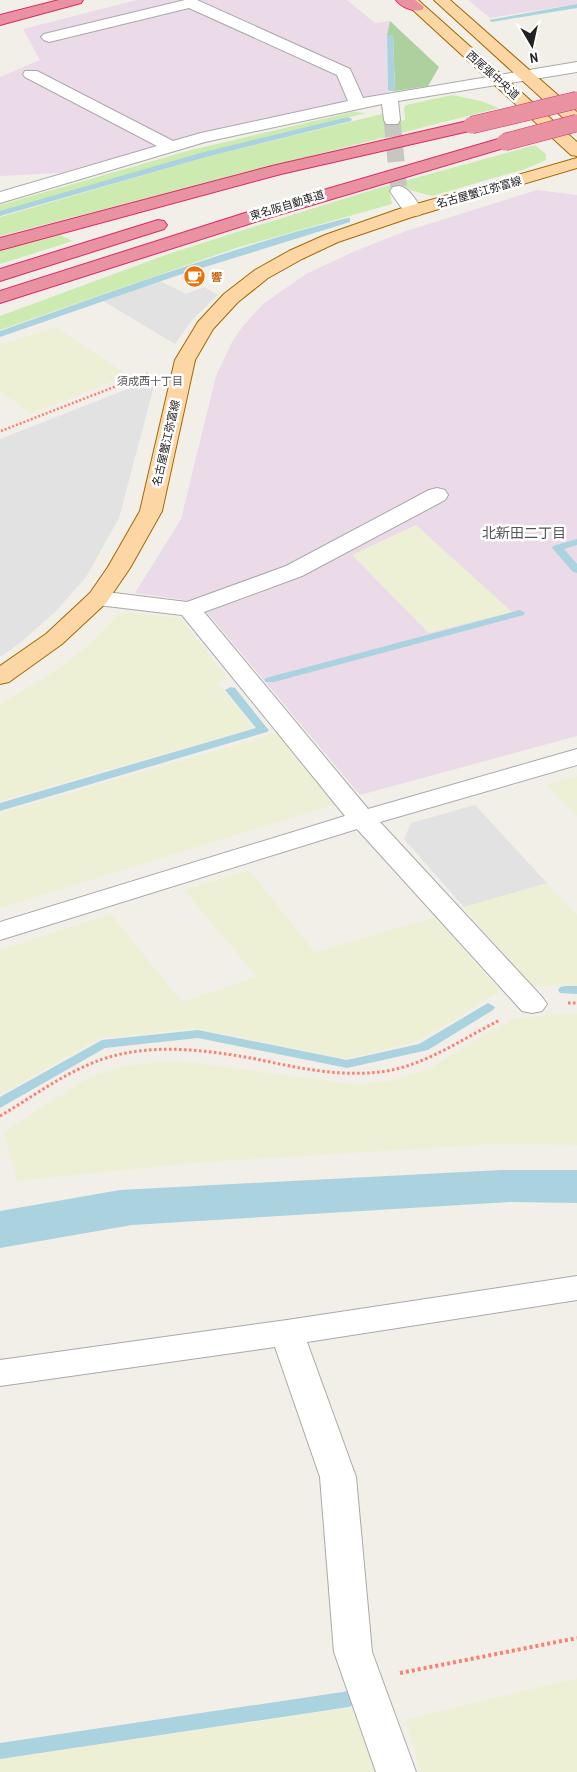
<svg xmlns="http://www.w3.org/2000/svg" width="577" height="1772" font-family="'Archivo Narrow','Noto Sans JP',sans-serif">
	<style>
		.industrial { fill: #ebdbe8 }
		.farmland { fill: #eef0d5 }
		.grass { fill: #cdebb0 }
		.forest { fill: #add19e }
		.parking { fill: #e2e2e2 }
		.water { fill: #aad3df }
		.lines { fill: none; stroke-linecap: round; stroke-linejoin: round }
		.stream { fill: #aad3df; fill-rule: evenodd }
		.minor-tunnel { stroke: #c8c6c1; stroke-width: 17; stroke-dasharray: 17 8; stroke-linecap: butt }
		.minor-casing { stroke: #a9a9a9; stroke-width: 2 }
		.major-casing { stroke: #a06b00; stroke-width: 2 }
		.highway-casing { stroke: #dc2a67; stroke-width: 2 }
		.path-far2 { stroke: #fa8072; stroke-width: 2.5; stroke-dasharray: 2 2; stroke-linecap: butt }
		.path-far1 { stroke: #fa8072; stroke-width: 3; stroke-dasharray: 2.5 2.5; stroke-linecap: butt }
		.path { stroke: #fa8072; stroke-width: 4; stroke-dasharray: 3 3; stroke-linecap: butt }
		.minor { fill: #fff; fill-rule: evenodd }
		.major { fill: #fcd6a4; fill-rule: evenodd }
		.highway { fill: #e892a2; fill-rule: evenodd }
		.highway-bridge-casing { stroke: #dc2a67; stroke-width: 18; stroke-linecap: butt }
		.highway-bridge { stroke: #e892a2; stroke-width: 17 }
		.labels { text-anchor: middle; stroke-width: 5; stroke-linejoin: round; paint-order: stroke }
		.far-street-label { font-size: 11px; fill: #222; stroke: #fff }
		.far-food-label { font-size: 11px; font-weight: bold; fill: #c56008; stroke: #fff; text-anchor: start }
		.far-neighbourhood-label { font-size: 11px; fill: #555; stroke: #fff }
		.neighbourhood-label { font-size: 14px; fill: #555; stroke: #fff }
	</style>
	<rect width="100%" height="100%" fill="#f2efe9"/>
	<!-- industrial -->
	<path class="industrial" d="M137,0H347L375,23L390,21L387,35L388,93L200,135L59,173L0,176V77L40,60L23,29Z
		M468,0H577V4L490,18Z
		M537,190L577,195V736L360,795L205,610L185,600L135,593L181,519L216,376L232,342L243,326L263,304L306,274L355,251L406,231Z"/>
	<!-- farmland -->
	<path class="farmland" d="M56,327L128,375L31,414L0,391V345Z
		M416,525L512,612L429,633L352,555Z
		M133,613L180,618L228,679L217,682L254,728L0,801V704L57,670L92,642L117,615Z
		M277,733L336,804L0,908V813Z
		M577,776V816L546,785Z
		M249,870L315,952L435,917L500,991L428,1036L408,1044L347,1059L195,1028L98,1039L0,1095V950L111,914L182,1002L257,977L184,890Z
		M547,883L577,915V986H529L464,907Z
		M577,1014V1145L496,1144L192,1163L17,1181L4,1132L91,1076L124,1066L160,1062L198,1063L356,1085L390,1081L429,1069L485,1034L514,1019L546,1015Z
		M577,1678V1772H421L405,1720Z
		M354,1707L375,1772H0V1759Z"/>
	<!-- grass -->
	<path class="grass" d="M452,95L481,101L499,108L0,236V217L210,156L382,114L387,124L405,120L404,108L406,105Z
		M352,112L366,113L202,153L0,213V205L191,150Z
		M535,145L546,154V160L525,169L432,196L406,189L390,193L392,204L236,248L0,330V316L171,253L237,232L375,189Z
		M60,235L73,241L0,264V251Z"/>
	<!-- forest -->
	<path class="forest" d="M390,21L439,67L428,86L395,91L393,35H387Z"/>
	<!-- parking -->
	<path class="parking" d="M160,281L186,294L204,287L218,295L191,321L175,344L103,301Z
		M156,378L119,518L86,577L56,611L20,643L0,657V439Z
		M475,805L547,883L464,907L404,839L411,823Z"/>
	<!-- water -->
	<path class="water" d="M387,35H393L395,91H388Z
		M501,1170H577V1203L510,1202L132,1225L0,1248V1211L120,1190Z"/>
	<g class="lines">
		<!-- stream -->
		<path class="stream" d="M577,4V8L492,22L489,20Z
			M348,117L352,119L351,121L210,156L0,216V211L204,152Z
			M347,218H350V222L176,276L0,337V331C114,291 230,248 347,218Z
			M577,539V545L564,549L577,564V573L573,572L552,548L553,546Z
			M520,610L525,613L524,615L274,682H266L264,680L266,678Z
			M231,687L235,688L267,728L269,730L267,732L0,811V803L256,728L225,690Z
			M565,986H577V994L560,993L558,990L560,987Z
			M488,1003L495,1007L493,1010L428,1050L347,1068L198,1038L105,1048L0,1108V1097L102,1040L198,1030L347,1060L419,1044Z
			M349,1691L355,1694L358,1699L355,1704L349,1707L0,1759V1743Z"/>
		<!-- minor-tunnel -->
		<path class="minor-tunnel" d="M392,120L399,191"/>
		<defs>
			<path id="minor" d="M185,0H197L350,69L363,98L577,62V72L398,101L400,120L398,124H386L384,120L382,104L205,142L0,203V192L157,146L25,77L23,74L25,71H37L173,141L201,133L348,101L337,75L189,8L49,42L44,40L41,37L44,34Z
				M399,186C410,188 417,202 423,211L420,215C405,219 398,202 390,191L393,187Z
				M437,488L445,490L448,495L445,500L302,576L204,612L368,809L577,749V765L380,822L542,997L547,1004L542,1011L532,1013L522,1011L357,829L0,940V922L345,816L182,615L98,605L90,603L86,598L90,593L98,591L187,602L286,566L429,490Z
				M577,1276V1300L307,1342L356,1477L372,1652L416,1772H376L334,1652L320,1477L275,1347L0,1386V1360L287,1320Z"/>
			<path id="major" d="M402,0H418L577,142V156L571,155Z
				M434,0H450L577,112V126L571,125Z
				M577,158V168L412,217L338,242L302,259L268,278L238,302L213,329L195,360L162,511L130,568L106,603L62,644L9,682L0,684V666L46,634L90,593L108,567L140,511L175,360L198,322L224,294L255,270L289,251L325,235L399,209Z"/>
			<path id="highway" d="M59,0H83L81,3L0,25V15Z
				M396,0H415L424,7L422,10C413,12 401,7 396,0Z
				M472,120L478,121L480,125L478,129L281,174L0,250V238L272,166Z
				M505,137L511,138L513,142L511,146L258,221L0,303V291L245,213Z
				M158,220L164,221L167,225L164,229L0,281V269Z"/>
		</defs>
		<!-- minor casing -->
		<use href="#minor" class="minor-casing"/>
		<!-- major casing -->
		<use href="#major" class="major-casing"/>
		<!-- highway casing -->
		<use href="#highway" class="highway-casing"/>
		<!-- path-far2 -->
		<path class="path-far2" d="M1,431L150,373"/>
		<!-- path-far1 -->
		<path class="path-far1" d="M568,1003H577
			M0,1116C34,1096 68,1070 106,1058C154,1043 207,1050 256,1059C298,1068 343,1078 387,1071C427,1064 464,1038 500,1020"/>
		<!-- path -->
		<path class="path" d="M400,1673L577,1638"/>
		<!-- minor -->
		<use href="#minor" class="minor"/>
		<!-- major -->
		<use href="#major" class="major"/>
		<!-- highway -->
		<use href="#highway" class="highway"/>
		<defs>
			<path id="highway-bridge" d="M472,125L577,100
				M505,142L577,123"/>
		</defs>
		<!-- highway-bridge casing -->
		<use href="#highway-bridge" class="highway-bridge-casing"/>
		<!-- highway-bridge -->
		<use href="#highway-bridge" class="highway-bridge"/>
	</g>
	<!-- icons -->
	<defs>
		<symbol id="cafe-disc" viewBox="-11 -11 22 22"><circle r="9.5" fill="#e8710a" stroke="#fff"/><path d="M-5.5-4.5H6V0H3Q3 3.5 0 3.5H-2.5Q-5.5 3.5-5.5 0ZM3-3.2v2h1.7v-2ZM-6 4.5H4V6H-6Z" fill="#fff"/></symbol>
	</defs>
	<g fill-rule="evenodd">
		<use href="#cafe-disc" x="182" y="264" width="25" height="25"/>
	</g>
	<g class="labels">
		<!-- far-street labels -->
		<g class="far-street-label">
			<text transform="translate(493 75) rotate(42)" y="4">西尾張中央道</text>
			<text transform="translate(479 192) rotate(-16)" y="4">名古屋蟹江弥富線</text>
			<text transform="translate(287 205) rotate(-17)" y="4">東名阪自動車道</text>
			<text transform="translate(166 443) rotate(-77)" y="4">名古屋蟹江弥富線</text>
		</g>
		<!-- far-food labels -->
		<g class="far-food-label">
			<text x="211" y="281">響</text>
		</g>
		<!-- far-neighbourhood labels -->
		<g class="far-neighbourhood-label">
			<text x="150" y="385">須成西十丁目</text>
		</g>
		<!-- neighbourhood labels -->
		<g class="neighbourhood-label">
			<text x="524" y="538">北新田二丁目</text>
		</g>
	</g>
	<!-- north arrow -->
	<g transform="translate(532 45) rotate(171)" stroke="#ffffff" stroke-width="4" paint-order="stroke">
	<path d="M0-4L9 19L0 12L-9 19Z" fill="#222222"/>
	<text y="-8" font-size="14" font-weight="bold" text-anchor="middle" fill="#222222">N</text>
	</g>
</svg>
